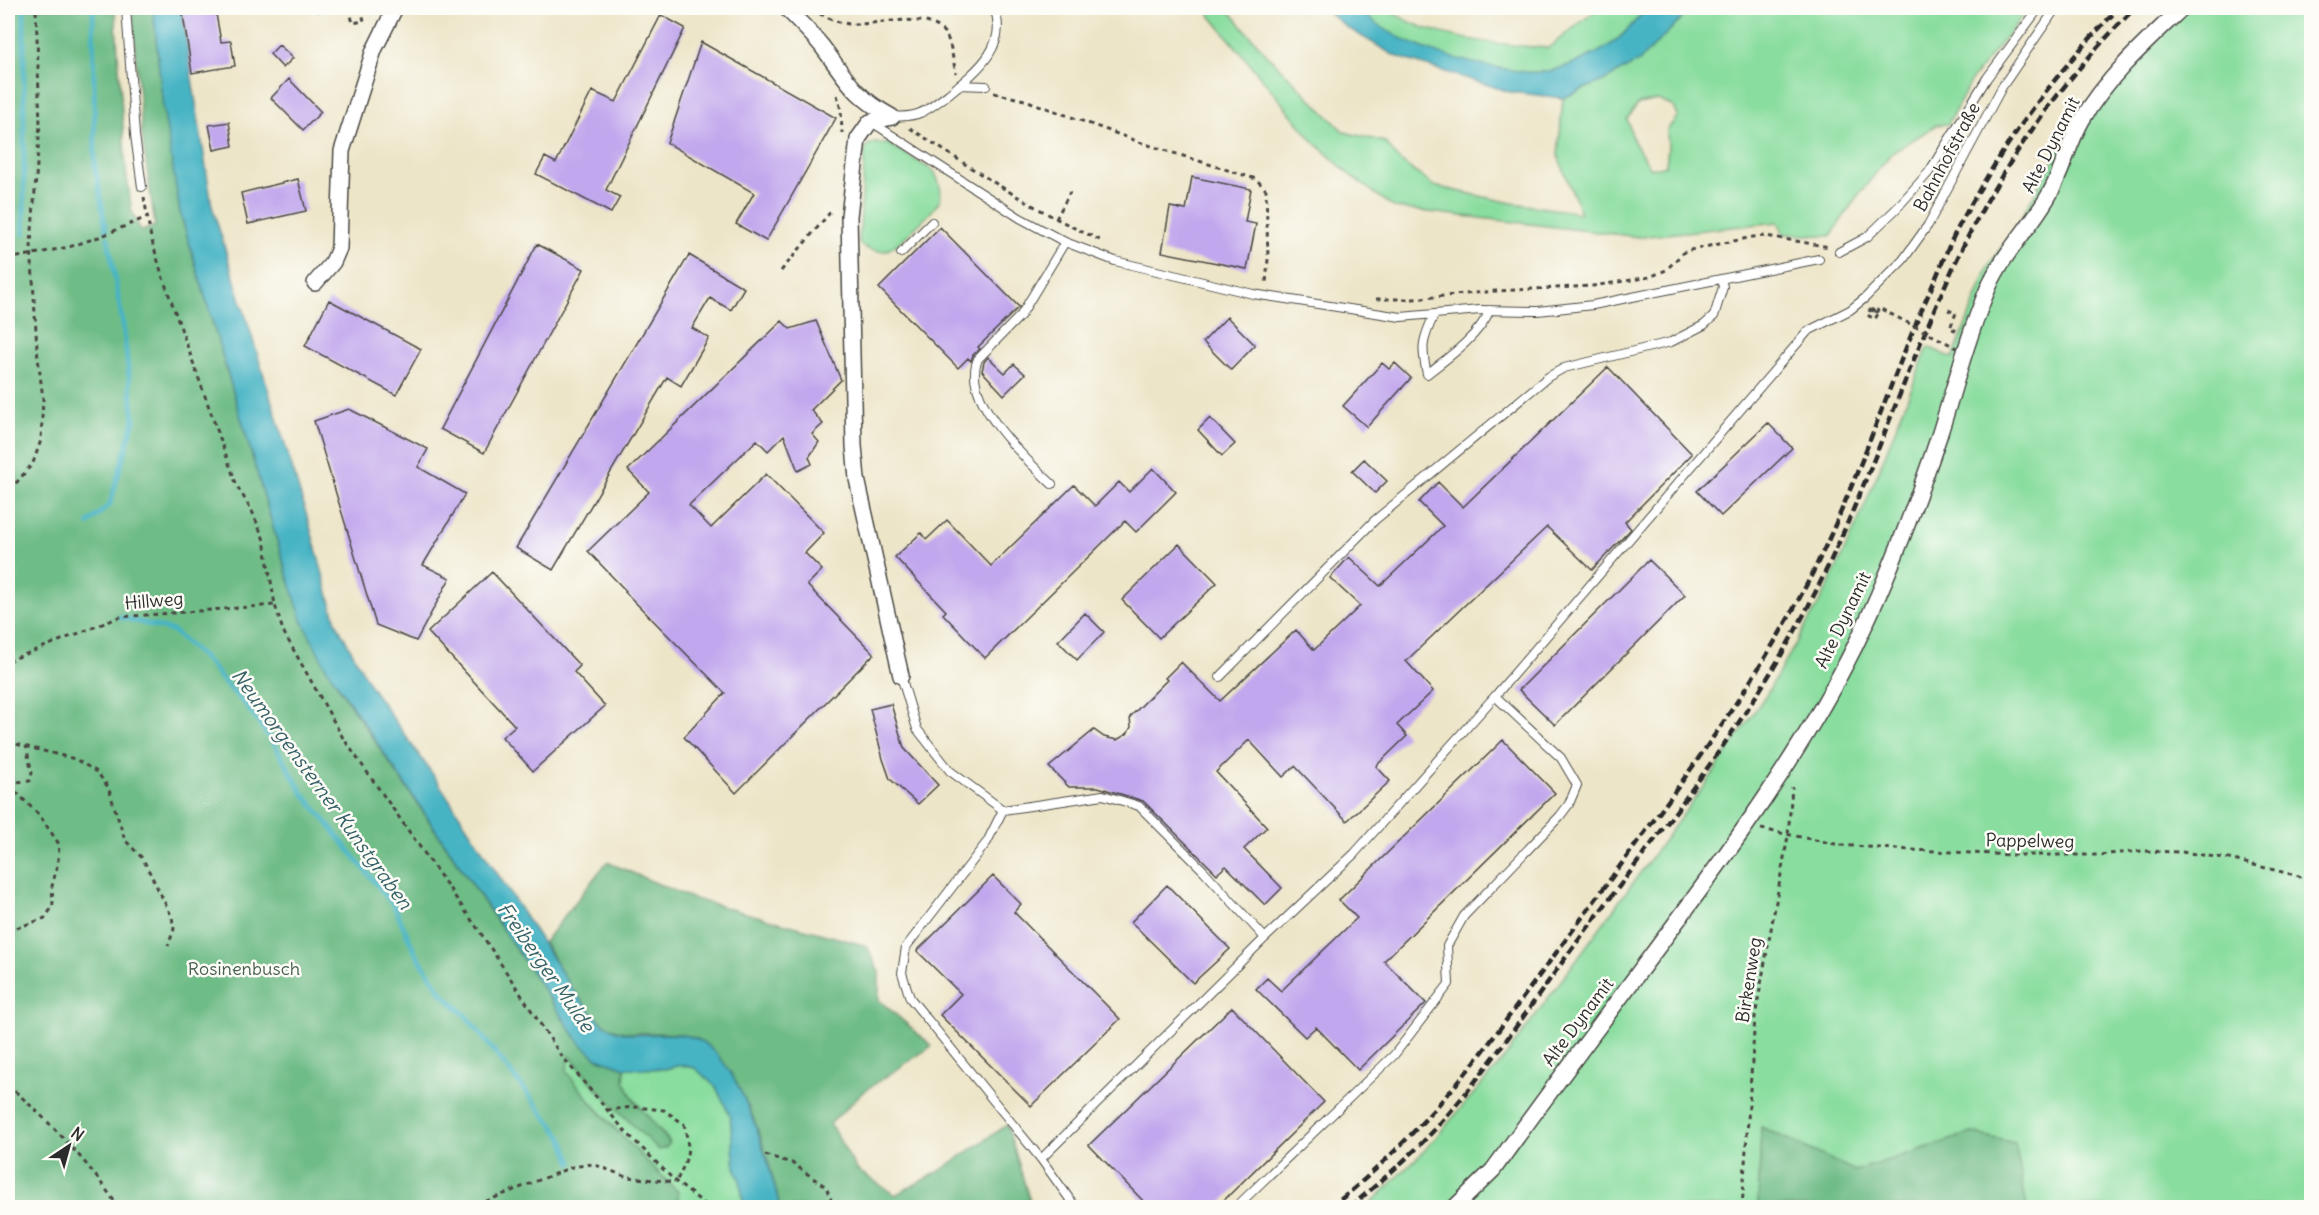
<svg xmlns="http://www.w3.org/2000/svg" width="2319" height="1215" font-family="Delius,sans-serif">
	<style>
		.green { fill: #89dd9f; stroke: #5a8465; stroke-width: 1.5; fill-rule: evenodd }
		.forest { fill: #6ebc86; stroke: #4c7458; stroke-width: 1.5 }
		.water { fill: #47b4c4; stroke: #397078; stroke-width: 1.5 }
		.lines { fill: none; stroke-linecap: round; stroke-linejoin: round }
		.stream { stroke: #47b4c4; stroke-width: 5 }
		.building { fill: #c1a7ed }
		.service-casing { stroke: #484743; stroke-width: 10 }
		.minor-casing { stroke: #484743; stroke-width: 18 }
		.path { stroke: #484743; stroke-width: 3; stroke-dasharray: 4.5 4.5; stroke-linecap: butt }
		.service { stroke: #fff; stroke-width: 8 }
		.minor { stroke: #fff; stroke-width: 15 }
		.rail { stroke: #2b2b2b; stroke-width: 4.5; stroke-dasharray: 9 4.5; stroke-linecap: butt }
		.path-bridge { stroke: #484743; stroke-width: 3; stroke-dasharray: 4.5 4.5; stroke-linecap: butt }
		.labels { text-anchor: middle; stroke-width: 5; stroke-linejoin: round; paint-order: stroke }
		.street-label { font-size: 18px; fill: #2b2b2b; stroke: #fdfcf7 }
		.park-label { font-size: 18px; fill: #47604e; stroke: #fdfcf7 }
		.water-label { font-size: 20px; font-style: italic; fill: #366268; stroke: #fdfcf7 }
	</style>
	<rect width="100%" height="100%" fill="#fdfcf7"/>
	<filter id="ink" filterUnits="userSpaceOnUse"><feTurbulence type="fractalNoise" baseFrequency=".0167" numOctaves="2"/><feDisplacementMap in="SourceGraphic" scale="12" xChannelSelector="R" yChannelSelector="G"/><feConvolveMatrix kernelMatrix="1 2 1 2 8 2 1 2 1" color-interpolation-filters="sRGB"/></filter>
	<filter id="wash" filterUnits="userSpaceOnUse"><feTurbulence type="fractalNoise" baseFrequency=".008" numOctaves="4" result="noise"/><feDisplacementMap in="SourceGraphic" scale="24" xChannelSelector="R" yChannelSelector="G"/><feGaussianBlur stdDeviation="1.35" result="paint"/><feColorMatrix in="noise" values="0 0 0 0 0 0 0 0 0 0 0 0 0 0 0 0 0 1.4 0 .05"/><feComposite in="paint" operator="in"/></filter>
	<g filter="url(#wash)">
		<rect width="100%" height="100%" fill="#ede5c8"/>
		<!-- green -->
		<path class="green" d="M1204,8H1227L1266,54L1344,132L1385,142L1399,160L1434,186L1512,203L1581,213L1558,156L1563,98L1605,80L1639,61L1692,8H2029L1973,78L1948,124L1936,125L1892,153L1856,198L1831,236L1784,234L1778,222L1639,237L1395,208L1350,175L1313,141ZM1658,100L1674,107L1678,116L1667,130L1668,147L1666,165L1651,169L1634,142L1627,119L1638,104Z
			M1358,8H1388C1422,38 1503,45 1548,48L1599,8H1647C1638,18 1629,29 1619,38C1605,51 1573,65 1554,70C1513,82 1403,47 1371,21C1366,17 1362,12 1358,8Z
			M2175,8H2311V1207H2027L2015,1143L1972,1133L1855,1171L1761,1127L1758,1207L1366,1208L1423,1152L1502,1061L1712,775L1769,690L1827,589L1863,510L1928,347L1953,358L1989,265L2020,220L2070,129Z
			M876,143L889,144L934,171C938,179 943,190 940,199C936,210 896,248 885,251C877,252 863,249 859,243L865,148L870,144Z
			M570,1056L597,1089L670,1142L634,1100L624,1081L625,1068L665,1069L681,1065L695,1068L716,1087L730,1116L735,1167L740,1180L744,1207H678V1192C638,1153 600,1115 566,1071Z"/>
		<!-- forest -->
		<path class="forest" d="M8,8H115L126,171L132,212L141,231L155,226L142,135L132,8H153L163,107L180,212L287,574C304,626 321,661 351,706L579,1042L597,1058L625,1068L624,1081L634,1100L670,1143L665,1148L659,1150C627,1121 598,1090 570,1056L566,1071C599,1115 638,1153 678,1192V1207H8Z
			M607,862L691,898L867,946L879,972V1000L932,1046L863,1092L830,1124L857,1170L895,1195L938,1172L1007,1125L1029,1198L1035,1207H780C767,1152 747,1077 700,1041C688,1032 666,1034 651,1033C638,1033 622,1034 611,1028C582,1013 560,969 544,942Z
			M1761,1127L1855,1171L1972,1133L2015,1143L2027,1207H1758Z"/>
		<!-- water -->
		<path class="water" d="M153,8H181L212,206L309,523L336,622L371,687L436,779L573,990C584,1003 596,1021 612,1029C638,1041 670,1028 697,1039C741,1058 769,1164 780,1207H744L740,1180L735,1167L730,1116L716,1087L695,1068L681,1065L665,1069L625,1068L597,1058L579,1042L325,666L302,620L287,574L180,212L163,107Z
			M1324,8H1358C1394,44 1450,59 1499,68C1516,71 1537,75 1554,70C1573,65 1605,51 1619,38C1629,29 1638,18 1647,8H1692L1639,61L1605,80L1563,98L1510,92L1395,56L1346,27Z"/>
		<g class="lines">
			<!-- stream -->
			<path class="stream" d="M24,8V234
				M93,8L95,166L106,230
				M88,524L110,504L134,420L123,325L108,238
				M120,617L173,631L209,663L223,681L245,704L275,745L302,792L394,906L415,952L442,993L466,1016L562,1137L572,1163"/>
		</g>
		<g id="blocks">
			<!-- building -->
			<path class="building" d="M182,8H215L221,42L231,41L235,66L192,73Z
				M661,15L685,28L606,190L620,197L611,213L536,174L545,157L556,163L592,91L616,102Z
				M701,42L836,118L766,241L736,224L754,193L667,143Z
				M279,45L293,58L283,68L270,54Z
				M289,79L321,112L303,130L271,98Z
				M229,122L233,146L214,150L209,125Z
				M1192,177L1251,189L1245,222L1256,224L1247,269L1162,252L1170,207L1186,210Z
				M298,179L306,211L248,224L241,193Z
				M940,227L1019,307L978,347L980,349L973,355L971,361L968,358L958,368L879,288Z
				M537,244L584,269L484,453L440,429Z
				M689,255L744,288L731,310L710,298L692,328L709,338L681,386L667,377L553,570L516,548Z
				M329,300L421,349L396,395L305,346Z
				M1227,317L1255,345L1231,370L1203,342Z
				M782,321L790,329L816,321L841,380L811,410L823,424L812,434L819,442L809,457L812,464L798,471L784,435L768,451L757,440L689,505L711,528L766,474L824,533L805,553L822,570L807,585L874,654L736,793L684,737L725,693L625,592L626,591L588,551L649,492L628,470Z
				M988,357L1005,373L1014,364L1025,374L1004,395L982,371L984,362Z
				M1382,363L1389,369L1395,363L1411,378L1367,427L1343,406Z
				M1608,367L1692,454L1625,522L1631,529L1592,570L1547,527L1406,661L1433,691L1397,725L1407,736L1376,766L1390,781L1347,821L1295,766L1283,777L1249,740L1216,772L1267,827L1244,849L1282,888L1265,905L1226,866L1217,874L1143,801L1098,787H1069L1049,767L1094,730L1104,737L1117,740L1127,734L1131,727L1130,717L1167,680L1165,678L1181,662L1220,701L1296,630L1314,650L1360,606L1330,578L1349,557L1380,586L1443,526L1419,502L1438,482L1463,507Z
				M349,409L428,449L418,467L465,494L423,565L450,578L416,641L376,625L314,421Z
				M1210,418L1235,444L1222,456L1198,430Z
				M1768,423L1792,448L1721,516L1697,491Z
				M1364,459L1387,481L1375,493L1352,471Z
				M1153,468L1176,492L1136,532L1125,521L985,658L943,614L946,611L895,557L921,533L927,539L947,520L991,566L1074,485L1095,506L1119,482L1129,492Z
				M1179,544L1217,583L1159,638L1122,600Z
				M1649,560L1685,595L1555,725L1519,690Z
				M492,572L580,666L574,672L605,706L533,771L502,737L515,726L428,632Z
				M1085,613L1104,632L1077,660L1058,641Z
				M891,704L904,748L938,785L918,804L890,779L883,759L870,709Z
				M1503,740L1555,793L1384,961L1426,1003L1358,1070L1316,1027L1305,1037L1256,989L1267,978L1281,991L1357,918L1339,900Z
				M993,876L1021,904L1014,912L1120,1019L1031,1106L940,1015L961,994L917,951Z
				M1167,885L1230,949L1193,983L1131,922Z
				M1232,1007L1324,1102L1216,1208H1150L1089,1145Z"/>
		</g>
	</g>
	<g filter="url(#ink)">
		<use href="#blocks" fill-opacity="0" stroke="#484743" stroke-width="1.5"/>
		<g class="lines">
			<defs>
				<path id="service" d="M126,8L135,135L142,187
					M959,85L986,86
					M892,117C901,116 912,117 920,113C930,109 942,99 951,92C978,70 1009,45 994,8
					M873,123L1020,218L1065,242L1115,261L1253,294L1401,317L1480,310L1538,311L1593,305L1819,259
					M1839,252L1867,237L1896,209L1929,172L1987,78L2039,8
					M901,253L932,222
					M1434,315C1422,341 1421,347 1427,374C1449,357 1478,337 1490,310
					M1052,484C1025,459 960,398 978,359L1021,315L1065,242
					M901,676L917,729L950,771L1003,810L987,842L906,947L902,973L910,998L1041,1159L1076,1208
					M1220,677L1375,520L1548,377L1564,368L1671,342L1704,325L1714,316L1723,287L1721,279
					M1003,810L1103,795L1139,806L1204,871L1265,938
					M1041,1159L1265,938L1354,854L1495,696
					M1235,1208L1394,1055L1449,984L1447,946L1464,916L1560,816L1569,804L1577,785L1561,758L1495,696L1808,331L1850,310L1865,298L1903,260L1928,225L2002,87L2056,8"/>
				<path id="minor" d="M786,8C798,20 810,32 821,45C847,79 852,95 892,117
					M892,117L870,122L858,139L849,216L854,446L857,479L901,676
					M315,283L333,262L339,248L342,151L374,50L395,8
					M1454,1208L1493,1170C1548,1094 1604,1019 1660,944C1731,849 1802,752 1855,646C1888,578 1915,507 1939,436C1955,386 1968,335 1989,286C2004,252 2031,227 2049,195C2063,171 2068,144 2082,120C2107,77 2146,42 2182,8"/>
			</defs>
			<!-- service casing -->
			<use href="#service" class="service-casing"/>
			<!-- minor casing -->
			<use href="#minor" class="minor-casing"/>
			<!-- path -->
			<path class="path" d="M317,8L318,14
				M328,8V12
				M349,8L353,23L364,21L361,8
				M812,9C823,16 837,23 850,24C877,26 932,8 947,37C952,47 953,62 956,73
				M2096,14L2102,8
				M994,93L1025,100L1142,143L1256,179L1266,190L1268,259L1266,284
				M837,95L841,110L842,133
				M910,128C971,168 1033,210 1100,240
				M144,197L151,238L163,278L237,486L252,511L264,540L275,605L283,631L343,738L480,932L560,1054L625,1131L676,1182L710,1208
				M1056,219L1070,192
				M8,259L69,247L102,236L147,217
				M781,271L833,209
				M1376,299H1413L1496,291L1593,286L1650,277L1666,270L1685,251L1753,237L1766,236L1830,247
				M1871,309L1878,314L1875,319L1867,315L1870,310L1876,313
				M1948,310L1956,313L1950,328L1957,331
				M8,488L17,482L33,463L41,440L43,399L37,349L31,244L40,124L36,8
				M8,661L120,617L275,605
				M8,742L75,759L97,772L108,787L125,840L143,859L172,917L174,929L168,946
				M1761,829L1840,845L1894,849L2011,855H2097L2142,851L2182,852L2229,859L2299,876L2312,882
				M8,931L45,918L53,906L52,886L58,863L59,844L40,816L14,790L15,782L30,781L32,773L26,746
				M8,1085C51,1123 86,1159 119,1208
				M607,1110L635,1107L664,1110L684,1124C691,1152 688,1157 676,1182
				M765,1155L792,1163L826,1187L834,1208
				M469,1208L572,1167L593,1164L627,1177L674,1182
				M1742,1208L1755,1017L1788,836L1792,787"/>
			<!-- service -->
			<use href="#service" class="service"/>
			<!-- minor -->
			<use href="#minor" class="minor"/>
			<!-- rail -->
			<path class="rail" d="M1330,1208C1389,1162 1438,1108 1484,1050C1533,984 1582,918 1631,851C1695,765 1757,679 1807,584C1857,487 1889,381 1934,282C1942,264 1949,244 1959,226C2001,147 2056,71 2119,8
				M1349,1208C1372,1189 1394,1170 1415,1150C1478,1087 1527,1009 1580,938C1666,824 1757,712 1820,583C1872,476 1908,363 1959,255C2002,164 2063,79 2135,8"/>
			<!-- path-bridge -->
			<path class="path-bridge" d="M1876,313L1879,308L1957,348"/>
		</g>
	</g>
	<g class="labels">
		<!-- street labels -->
		<g class="street-label">
			<text transform="translate(2051 145) rotate(-63)" y="6">Alte Dynamit</text>
			<text transform="translate(1947 157) rotate(-62)" y="6">Bahnhofstraße</text>
			<text transform="translate(154 601) rotate(-5)" y="6">Hillweg</text>
			<text transform="translate(1843 620) rotate(-64)" y="6">Alte Dynamit</text>
			<text transform="translate(2030 841) rotate(1)" y="6">Pappelweg</text>
			<text transform="translate(1749 980) rotate(-81)" y="6">Birkenweg</text>
			<text transform="translate(1578 1022) rotate(-53)" y="6">Alte Dynamit</text>
		</g>
		<!-- park labels -->
		<g class="park-label">
			<text x="244" y="975">Rosinenbusch</text>
		</g>
		<!-- water labels -->
		<g class="water-label">
			<text transform="translate(322 789) rotate(54)" y="7">Neumorgensterner Kunstgraben</text>
			<text transform="translate(546 967) rotate(55)" y="7">Freiberger Mulde</text>
		</g>
	</g>
	<!-- margin -->
	<rect width="2319" height="1215" fill="none" stroke="#fdfcf7" stroke-width="30"/>
	<!-- north arrow -->
	<g transform="translate(69 1146) rotate(36)" stroke="#fdfcf7" stroke-width="4.5" paint-order="stroke">
	<path d="M0-4.5L10 22L0 15L-10 22Z" fill="#2b2b2b"/>
	<text y="-9" font-size="16" font-weight="bold" text-anchor="middle" fill="#2b2b2b">N</text>
	</g>
</svg>
